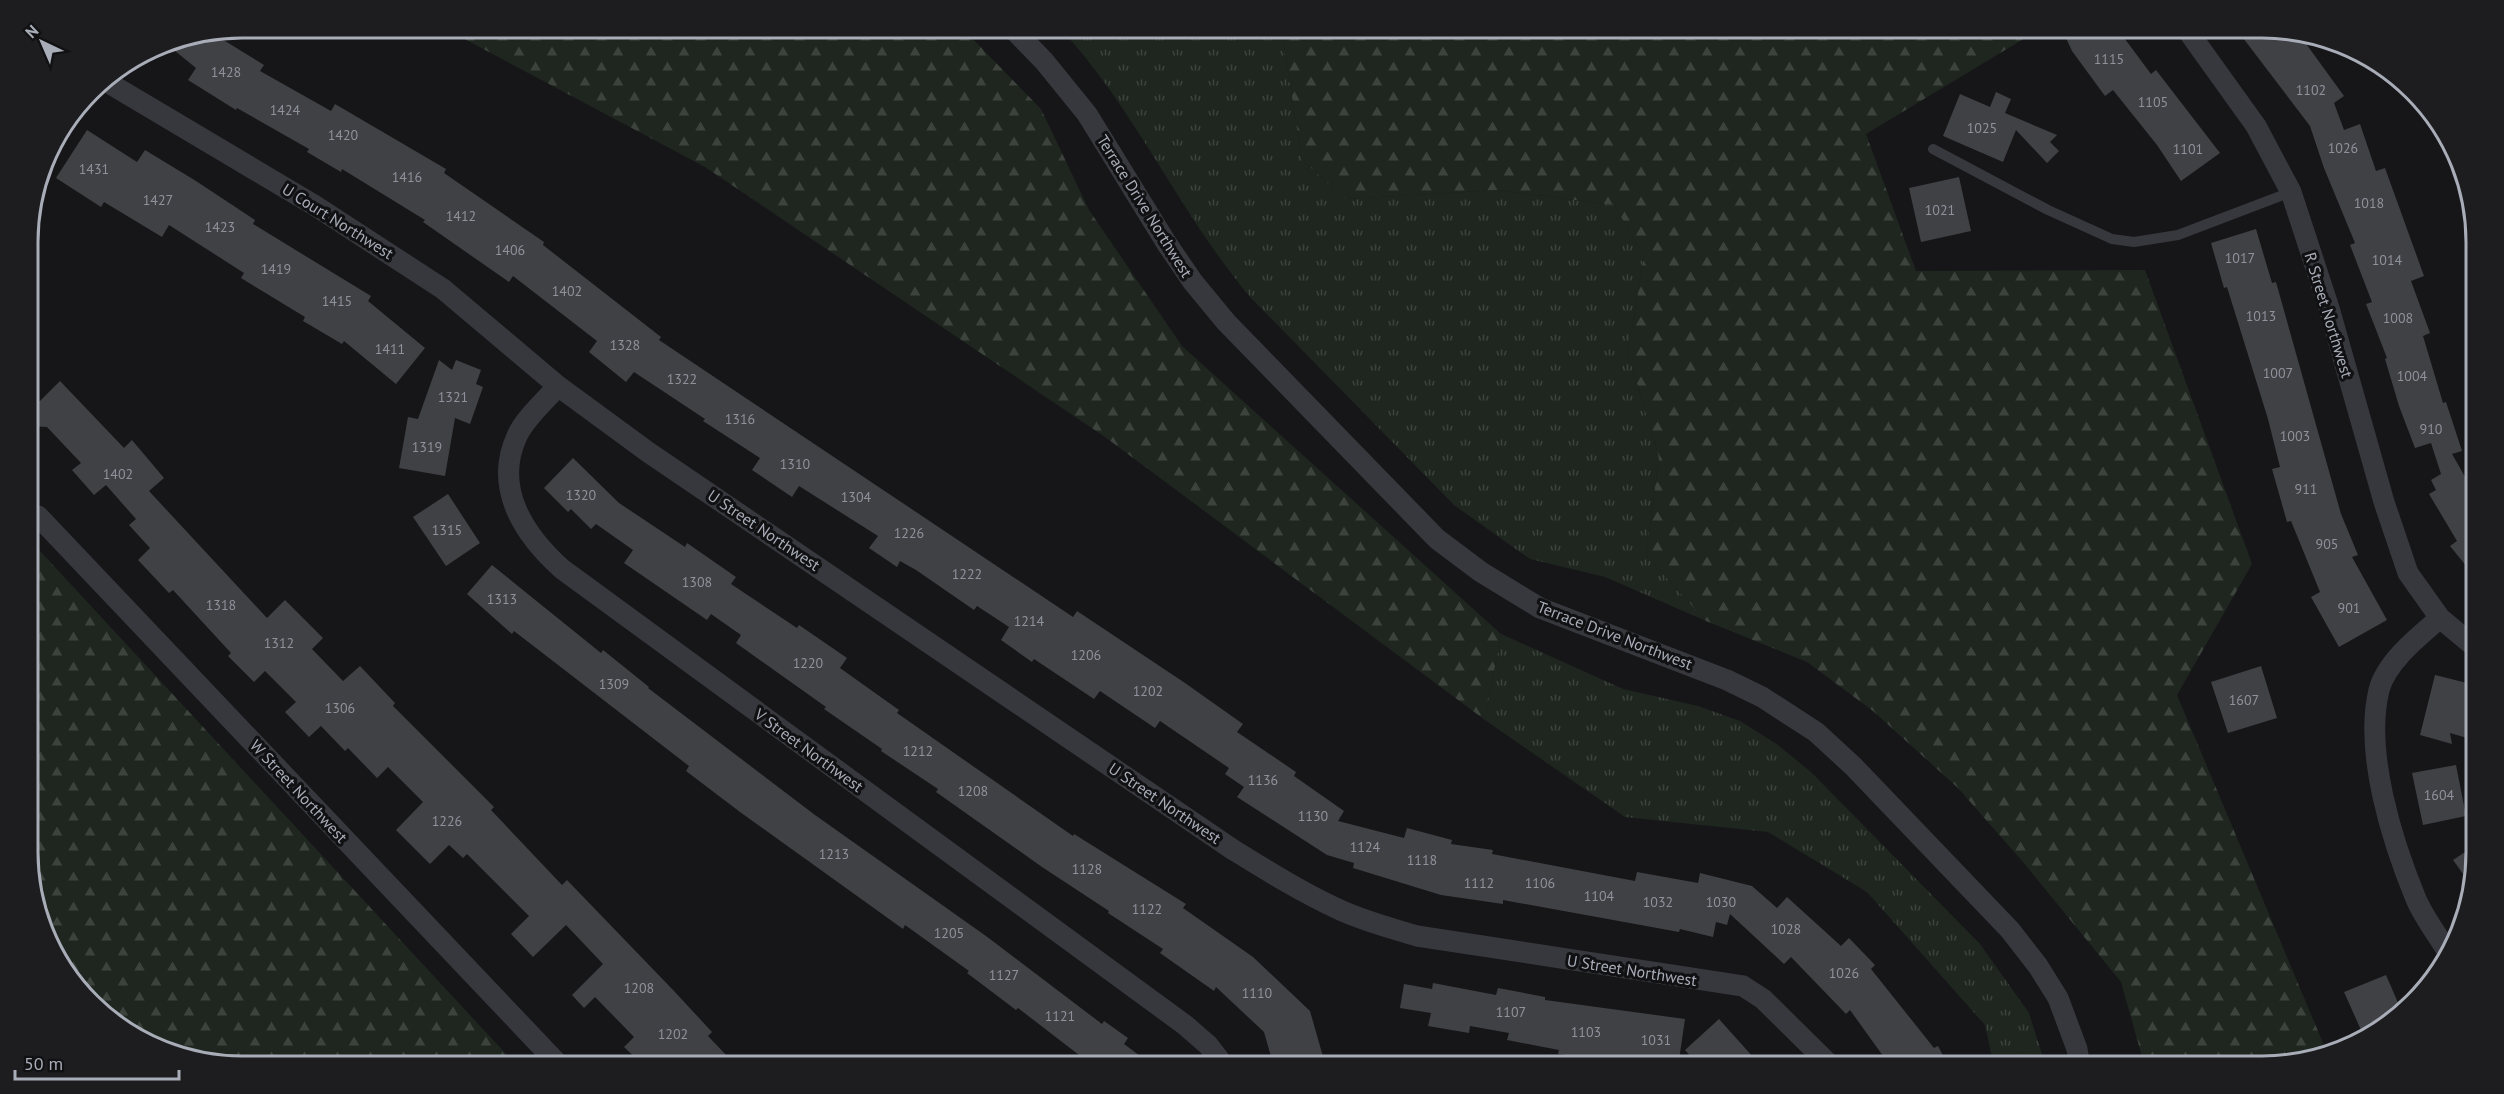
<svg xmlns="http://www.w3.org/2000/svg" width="2504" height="1094" font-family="'PT Sans',sans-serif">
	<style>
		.grass { fill: url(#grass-tufts) }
		.forest { fill: url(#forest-firs) }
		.building { fill: #404145 }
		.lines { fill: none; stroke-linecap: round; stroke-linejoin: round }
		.service { stroke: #37383d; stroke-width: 10 }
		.minor { stroke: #37383d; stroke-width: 21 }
		.labels { text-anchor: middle; stroke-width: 6; stroke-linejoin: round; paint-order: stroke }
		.number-label { font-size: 14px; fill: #8e929b }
		.street-label { font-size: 16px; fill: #a8adb8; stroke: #111113 }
		.rim { fill: none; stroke: #a8adb8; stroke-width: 3 }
	</style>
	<defs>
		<pattern id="grass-tufts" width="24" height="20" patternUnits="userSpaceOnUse" patternTransform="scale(1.5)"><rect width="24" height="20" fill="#1e261f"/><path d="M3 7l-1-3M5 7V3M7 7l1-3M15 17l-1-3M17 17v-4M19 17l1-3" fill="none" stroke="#3c433d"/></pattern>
		<pattern id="forest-firs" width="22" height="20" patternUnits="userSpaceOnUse" patternTransform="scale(1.5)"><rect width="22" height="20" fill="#1e261f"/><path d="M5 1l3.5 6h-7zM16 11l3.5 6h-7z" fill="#3c433d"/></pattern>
	</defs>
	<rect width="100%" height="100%" fill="#161618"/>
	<!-- grass -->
	<path class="grass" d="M1059,27H1281L1302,160L1346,199L1497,190L1614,205L1644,256L1628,353L1659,457L1646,555L1706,621L1605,577L1530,559L1454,505L1251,298C1179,213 1135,108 1059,27Z
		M1501,634L1623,689L1698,706L1740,721L1778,745L1812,773L1980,944L2029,1013L2046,1067H1994L1985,1025L1867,892L1768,832L1625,817L1485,720Z"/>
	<!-- forest -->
	<path class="forest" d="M442,27H961L1041,109L1089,210L1182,346L1501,634L1485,720L1105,437L705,167Z
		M1281,27H2021L2025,38L1866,134L1916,271L2145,270L2252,564L2177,695L2326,1050L2276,1067H2145L2121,982L2023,862L1958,788L1873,711L1807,662L1706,621L1646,555L1659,457L1628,353L1644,256L1614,205L1497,190L1346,199L1302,160Z
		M28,538L518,1067H241L160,1051L71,983L29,881Z"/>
	<!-- building -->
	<path class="building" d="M2061,27H2116L2151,74L2156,70L2220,153L2181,181L2157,145L2113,90L2105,96L2072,51Z
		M2250,27H2263L2299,34L2344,96L2334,103L2344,130L2360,124L2376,171L2385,168L2424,276L2411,281L2430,333L2423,336L2443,403L2446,402L2462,451L2452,454L2476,496V578L2450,546L2457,541L2429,494L2436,490L2431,480L2441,474L2431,443L2415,448L2399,406L2385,359L2387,358L2366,304L2372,302L2350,245L2355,243L2324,168L2310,126L2240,34Z
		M212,33L264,65L260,71L331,111L335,104L446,169L444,173L544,242L543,245L661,337L659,340L1073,617L1077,611L1185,683L1243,724L1237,732L1296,772L1294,776L1344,811L1338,821L1404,838L1407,828L1452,840L1451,844L1493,850L1492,854L1635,881L1637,872L1698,883L1700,873L1752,886L1777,908L1787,897L1841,946L1849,938L1875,965L1871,969L1934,1048L1938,1046L1949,1067H1891L1850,1010L1846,1014L1791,957L1784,964L1730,914L1727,925L1716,922L1713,937L1680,929L1679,932L1503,900V904L1441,895L1353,868L1354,863L1327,855L1237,797L1244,787L1225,774L1229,768L1160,721L1155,728L1100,691L1094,699L1034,659L1032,662L1001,640L1009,627L977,606L974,610L916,570L900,561L897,567L869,548L878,536L799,486L792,497L752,470L760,458L703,421L705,419L634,372L626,382L589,352L597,341L513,276L509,282L423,222L425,220L342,169L341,172L307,152L309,149L237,108L236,110L188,80L196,68L164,42Z
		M1996,92L2011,99L2005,113L2057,135L2050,142L2059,151L2047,163L2016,130L2003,162L1943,136L1960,94L1990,107Z
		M87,130L137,162L145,150L196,181L255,220L253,224L371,296L368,301L425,348L396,384L344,341L342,344L303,321L305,317L241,278L244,273L169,225L162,237L104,202L101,207L56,178Z
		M1959,177L1971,231L1921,242L1909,188Z
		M2256,229L2272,283L2276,282L2341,514L2358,555L2352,557L2387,620L2339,647L2311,597L2320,592L2291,521L2287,522L2272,469L2280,467L2268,419L2227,287L2224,288L2211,243Z
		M439,360L452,370L456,360L481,370L476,384L483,387L470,424L455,418L445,476L399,468L408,417L418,419Z
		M60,381L124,448L132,440L164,478L149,491L267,618L285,600L323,638L312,649L343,681L360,666L395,703L393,706L494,807L491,810L562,885L567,880L674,991L712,1032L708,1036L727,1056L717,1067H645L624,1047L634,1037L595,997L584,1008L572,995L603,964L566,925L533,957L511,934L529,916L467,854L463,858L449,845L430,864L396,830L423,802L388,767L377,778L348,748L345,751L321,726L309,737L285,712L296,702L265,671L254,682L228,656L231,653L173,590L169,593L138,560L150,548L129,525L136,519L106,485L94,495L72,470L81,463L47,427L28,426V400L40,401Z
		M573,458L619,503L685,547L687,543L736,577L731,584L797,628L799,625L847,658L840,668L899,710L897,713L1073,836L1074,834L1186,904L1183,908L1253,957L1310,1011L1326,1067H1274L1264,1032L1216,987L1214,991L1160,953L1163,949L1108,913L1109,911L1042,867L936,792L938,789L881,751L882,749L824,709L826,707L736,643L741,635L711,614L707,620L624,563L633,550L596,524L591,529L571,509L568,512L544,488Z
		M448,494L480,543L446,566L413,517Z
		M492,565L601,653L603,650L649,687L648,688L815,815L986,936L1102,1024L1104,1021L1128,1038L1124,1044L1155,1067H1090L1077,1058L1079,1055L1018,1008L1016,1010L967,973L969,971L905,925L903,929L740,812L686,771L689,766L514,631L512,634L467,594Z
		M2261,666L2277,718L2228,733L2211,682Z
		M2435,675L2471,684L2468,693L2477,696V728L2474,740L2450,733L2452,744L2420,735Z
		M2456,765L2466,816L2423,825L2412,773Z
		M2477,844V853L2471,885L2453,860Z
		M2386,975L2402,1012L2361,1030L2344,992Z
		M1433,983L1496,995L1498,988L1545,997V1000L1685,1019L1678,1067H1656L1558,1054L1559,1050L1507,1040L1509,1033L1470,1026L1469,1033L1428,1026L1431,1013L1400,1008L1404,984L1432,989Z
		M1719,1019L1762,1067H1700L1685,1050Z"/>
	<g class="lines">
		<!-- service -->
		<path class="service" d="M74,115L77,111
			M1933,149L2048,210L2112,239L2134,242L2178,235L2291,192"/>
		<!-- minor -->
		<path class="minor" d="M1011,27L1044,61L1087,114L1167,244L1193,282L1226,322L1437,539L1481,572L1540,608L1727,680L1762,697L1816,732L1853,766L2010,930L2038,966L2058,998L2077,1049L2080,1067
			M2185,27L2256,126L2291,192L2329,308L2384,502L2408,573L2440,618L2476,648
			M102,79L314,205L443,289L558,386L648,452L1232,849C1266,870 1301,892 1338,909C1363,921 1391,928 1417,936L1743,986L1763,999L1832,1067
			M558,386C545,401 525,418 517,436C493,488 524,535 562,569L1185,1025L1208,1045L1225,1067
			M38,516L561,1067
			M2440,618C2419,636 2386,662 2379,690C2364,752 2392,841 2416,899C2424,918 2439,937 2449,954"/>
	</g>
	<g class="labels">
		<!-- number labels -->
		<g class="number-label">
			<text x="2109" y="64">1115</text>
			<text x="226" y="77">1428</text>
			<text x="2311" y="95">1102</text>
			<text x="2153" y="107">1105</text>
			<text x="285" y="115">1424</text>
			<text x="1982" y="133">1025</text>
			<text x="343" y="140">1420</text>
			<text x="2343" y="153">1026</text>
			<text x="2188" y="154">1101</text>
			<text x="94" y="174">1431</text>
			<text x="407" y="182">1416</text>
			<text x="158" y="205">1427</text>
			<text x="2369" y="208">1018</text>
			<text x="1940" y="215">1021</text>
			<text x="461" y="221">1412</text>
			<text x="220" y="232">1423</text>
			<text x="510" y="255">1406</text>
			<text x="2240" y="263">1017</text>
			<text x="2387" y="265">1014</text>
			<text x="276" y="274">1419</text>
			<text x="567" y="296">1402</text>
			<text x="337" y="306">1415</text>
			<text x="2261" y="321">1013</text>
			<text x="2398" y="323">1008</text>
			<text x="625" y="350">1328</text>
			<text x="390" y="354">1411</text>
			<text x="2278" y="378">1007</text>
			<text x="2412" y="381">1004</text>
			<text x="682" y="384">1322</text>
			<text x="453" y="402">1321</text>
			<text x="740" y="424">1316</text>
			<text x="2431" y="434">910</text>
			<text x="2295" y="441">1003</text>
			<text x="427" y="452">1319</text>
			<text x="795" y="469">1310</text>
			<text x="118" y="479">1402</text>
			<text x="2306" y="494">911</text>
			<text x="581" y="500">1320</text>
			<text x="856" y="502">1304</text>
			<text x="447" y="535">1315</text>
			<text x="909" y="538">1226</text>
			<text x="2327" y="549">905</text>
			<text x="967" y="579">1222</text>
			<text x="697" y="587">1308</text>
			<text x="502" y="604">1313</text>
			<text x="221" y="610">1318</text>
			<text x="2349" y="613">901</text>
			<text x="1029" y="626">1214</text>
			<text x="279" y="648">1312</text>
			<text x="1086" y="660">1206</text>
			<text x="808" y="668">1220</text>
			<text x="614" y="689">1309</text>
			<text x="1148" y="696">1202</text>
			<text x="2244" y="705">1607</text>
			<text x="340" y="713">1306</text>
			<text x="918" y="756">1212</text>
			<text x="1263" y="785">1136</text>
			<text x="973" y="796">1208</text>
			<text x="2439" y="800">1604</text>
			<text x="1313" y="821">1130</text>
			<text x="447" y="826">1226</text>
			<text x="1365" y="852">1124</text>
			<text x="834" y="859">1213</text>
			<text x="1422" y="865">1118</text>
			<text x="1087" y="874">1128</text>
			<text x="1479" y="888">1112</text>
			<text x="1540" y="888">1106</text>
			<text x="1599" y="901">1104</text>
			<text x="1658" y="907">1032</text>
			<text x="1721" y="907">1030</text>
			<text x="1147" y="914">1122</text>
			<text x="1786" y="934">1028</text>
			<text x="949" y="938">1205</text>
			<text x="1844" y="978">1026</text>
			<text x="1004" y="980">1127</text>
			<text x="639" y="993">1208</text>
			<text x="1257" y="998">1110</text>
			<text x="1511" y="1017">1107</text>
			<text x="1060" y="1021">1121</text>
			<text x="1586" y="1037">1103</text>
			<text x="673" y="1039">1202</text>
			<text x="1656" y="1045">1031</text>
		</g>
		<!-- street labels -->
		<g class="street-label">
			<text transform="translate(1145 206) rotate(58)" y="6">Terrace Drive Northwest</text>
			<text transform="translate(338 221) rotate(32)" y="6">U Court Northwest</text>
			<text transform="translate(2329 315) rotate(73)" y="6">R Street Northwest</text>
			<text transform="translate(764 530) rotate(34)" y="6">U Street Northwest</text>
			<text transform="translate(1615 635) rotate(21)" y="6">Terrace Drive Northwest</text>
			<text transform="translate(809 750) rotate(36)" y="6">V Street Northwest</text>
			<text transform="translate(299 791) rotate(47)" y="6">W Street Northwest</text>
			<text transform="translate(1165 803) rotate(34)" y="6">U Street Northwest</text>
			<text transform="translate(1632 970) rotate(9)" y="6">U Street Northwest</text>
		</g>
	</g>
	<!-- crop -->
	<path d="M0 0H2504V1094H0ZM242 38H2262A204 204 0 0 1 2466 242V852A204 204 0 0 1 2262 1056H242A204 204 0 0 1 38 852V242A204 204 0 0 1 242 38Z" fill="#1d1d20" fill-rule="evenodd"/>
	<path class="rim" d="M242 38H2262A204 204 0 0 1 2466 242V852A204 204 0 0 1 2262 1056H242A204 204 0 0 1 38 852V242A204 204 0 0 1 242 38Z"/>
	<!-- north arrow -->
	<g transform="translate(42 42) rotate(316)" stroke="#111113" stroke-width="4.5" paint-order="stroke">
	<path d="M0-4.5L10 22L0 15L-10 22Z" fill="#a8adb8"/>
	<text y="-9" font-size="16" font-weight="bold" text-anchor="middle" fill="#a8adb8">N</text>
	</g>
	<!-- scale -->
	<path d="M15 1070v9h164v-9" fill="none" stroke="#a8adb8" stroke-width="3"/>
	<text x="24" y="1070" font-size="18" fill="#a8adb8" stroke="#111113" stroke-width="4.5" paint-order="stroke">50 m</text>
</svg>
